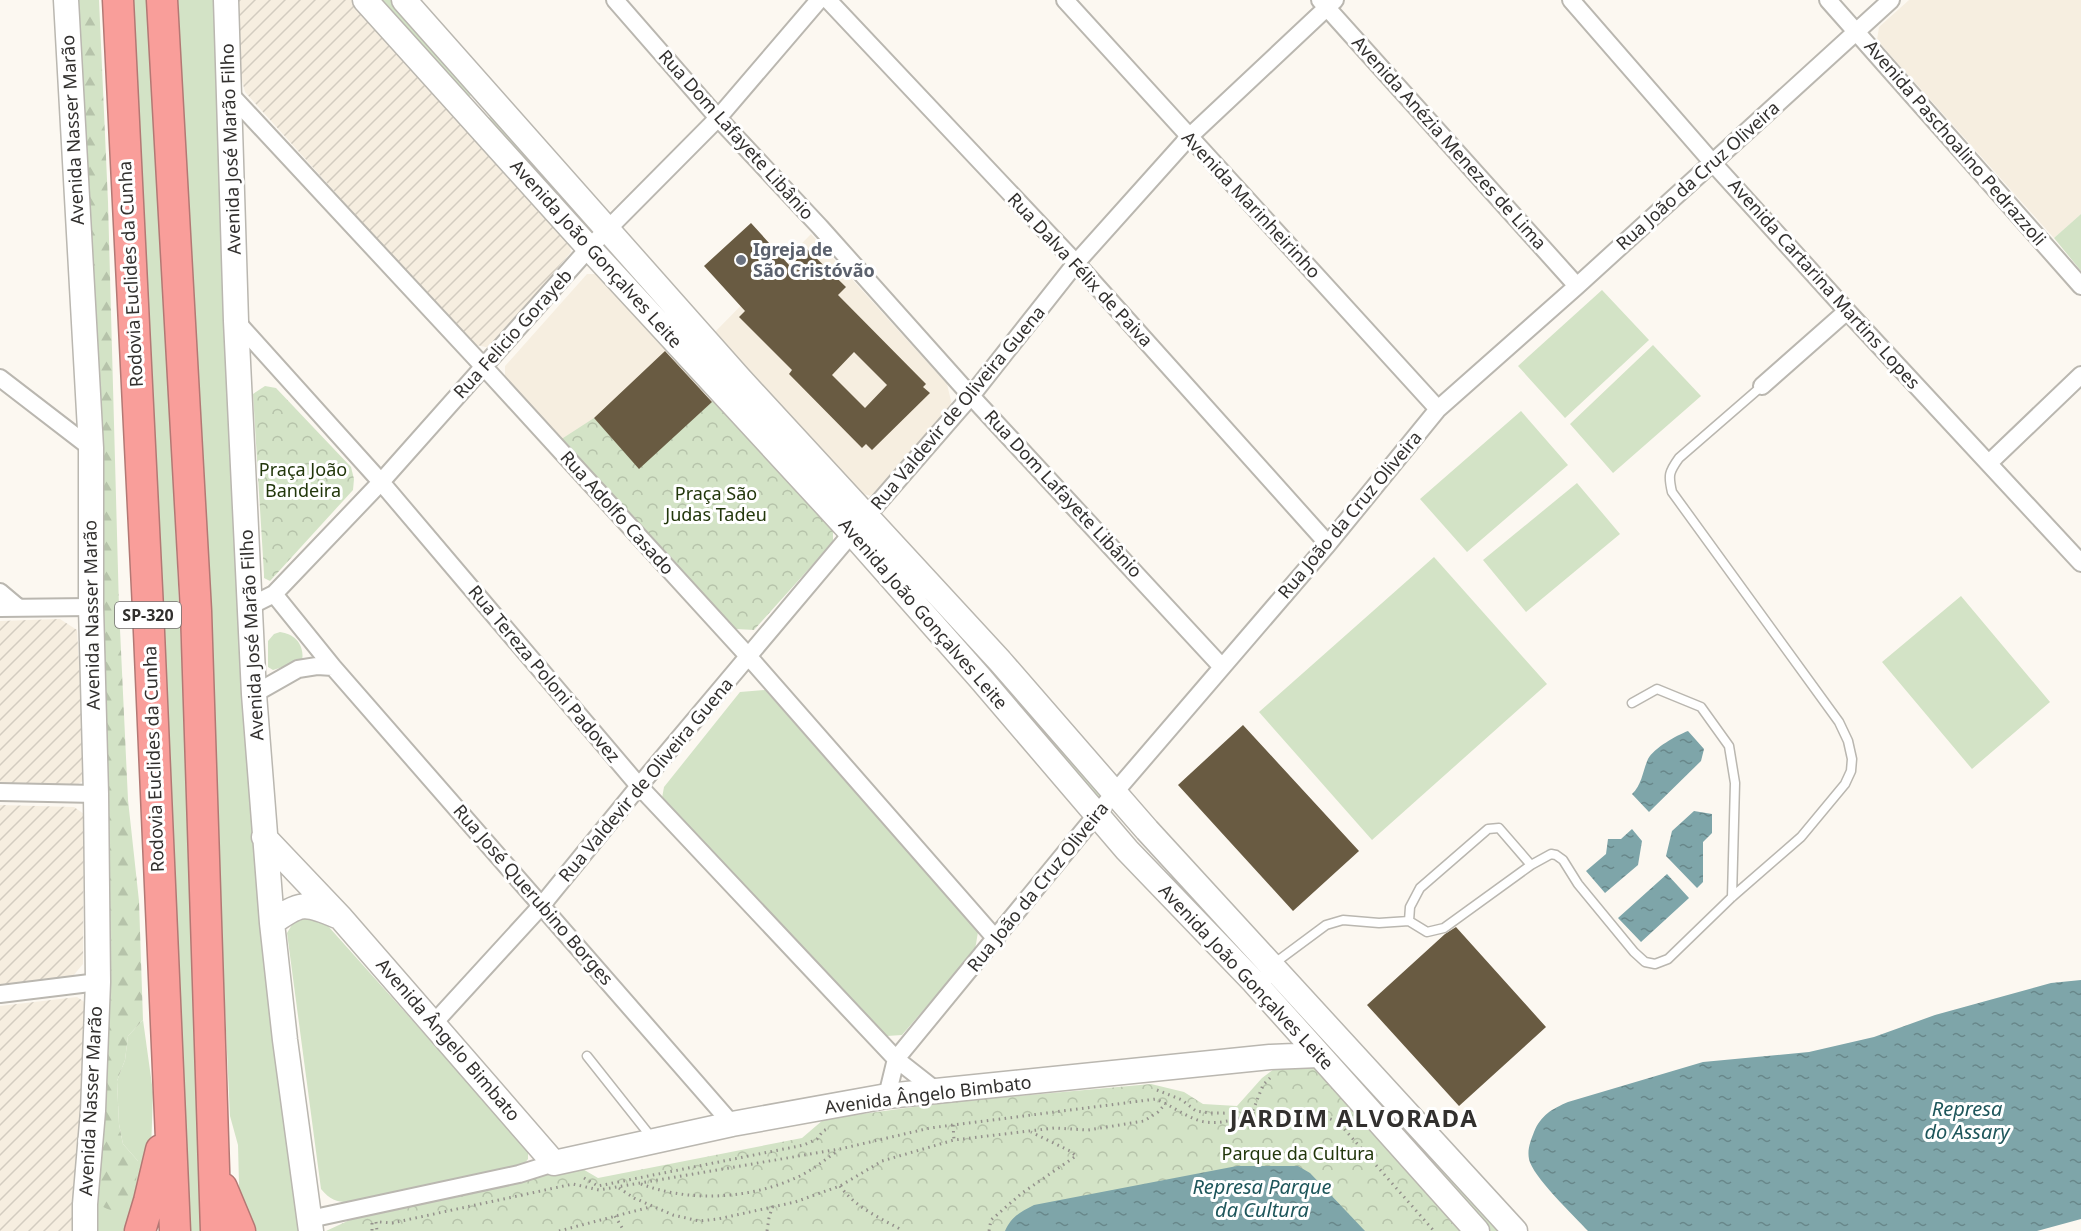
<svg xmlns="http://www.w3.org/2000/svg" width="2081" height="1231" font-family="'Noto Sans',sans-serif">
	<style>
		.built { fill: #f6eee0 }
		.industrial { fill: url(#industrial-furrows) }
		.grass { fill: #d3e3c6 }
		.forest { fill: url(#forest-firs) }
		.park { fill: url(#park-crowns) }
		.water { fill: url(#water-ripples) }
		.building { fill: #695b42; fill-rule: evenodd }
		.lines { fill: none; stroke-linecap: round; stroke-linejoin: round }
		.lane-casing { stroke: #bab7b0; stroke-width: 11 }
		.street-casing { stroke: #bab7b0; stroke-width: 20 }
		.secondary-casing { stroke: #bab7b0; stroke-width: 27 }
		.highway-casing { stroke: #b37874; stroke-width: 33 }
		.path { stroke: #94918c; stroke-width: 3; stroke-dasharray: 1.5 4.5; stroke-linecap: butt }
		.lane { stroke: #fff; stroke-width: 8 }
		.street { stroke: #fff; stroke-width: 16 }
		.secondary { stroke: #fff; stroke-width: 24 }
		.highway { stroke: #f99e9a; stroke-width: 30 }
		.worship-dot { fill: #6b7280; stroke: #fff; stroke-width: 2 }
		.labels { text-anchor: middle; stroke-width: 6; stroke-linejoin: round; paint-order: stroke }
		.shield { fill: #fff; stroke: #706e6d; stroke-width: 1.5 }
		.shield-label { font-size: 16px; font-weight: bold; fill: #32302e }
		.street-label { font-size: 18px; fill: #32302e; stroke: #fff }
		.worship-label { font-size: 18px; font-weight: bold; fill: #5b616d; stroke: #fff; text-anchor: start }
		.park-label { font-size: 18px; fill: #22370b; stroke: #fff }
		.water-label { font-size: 20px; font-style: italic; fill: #1e565b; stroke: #fff }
		.district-label { font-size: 24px; font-weight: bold; letter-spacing: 1.5px; fill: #32302e; stroke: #fff }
	</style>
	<defs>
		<pattern id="industrial-furrows" width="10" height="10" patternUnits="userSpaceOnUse" patternTransform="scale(1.5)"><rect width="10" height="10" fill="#f6eee0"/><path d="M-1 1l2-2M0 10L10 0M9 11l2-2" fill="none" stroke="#d3ccc0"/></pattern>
		<pattern id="forest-firs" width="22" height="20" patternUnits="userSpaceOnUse" patternTransform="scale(1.5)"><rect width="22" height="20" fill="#d3e3c6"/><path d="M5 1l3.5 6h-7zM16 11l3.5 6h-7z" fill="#b6c3aa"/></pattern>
		<pattern id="park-crowns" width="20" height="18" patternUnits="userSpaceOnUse" patternTransform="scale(1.5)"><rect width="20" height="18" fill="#d3e3c6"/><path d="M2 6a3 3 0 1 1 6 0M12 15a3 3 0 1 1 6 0" fill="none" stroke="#b6c3aa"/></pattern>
		<pattern id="water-ripples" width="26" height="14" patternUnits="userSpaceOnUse" patternTransform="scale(1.5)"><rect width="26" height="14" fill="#7ea5a9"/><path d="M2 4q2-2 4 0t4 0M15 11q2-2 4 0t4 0" fill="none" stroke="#68878a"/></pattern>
	</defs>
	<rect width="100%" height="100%" fill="#fcf8f1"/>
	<!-- built -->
	<path class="built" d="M1909,0H2081V214L2054,238L1877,40L1879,27Z
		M811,234L947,384L952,405L872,496L858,493L713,334Z
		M587,274H599L715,399L639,469L560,440L505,379V366Z"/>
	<!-- industrial -->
	<path class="industrial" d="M233,0H353L459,116L569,241L571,252L490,348L472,344L245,92L240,73Z
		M60,619L77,630L86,779L75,786L0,785V621Z
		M0,805L74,807L84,814L83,964L72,977L0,986Z
		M77,997L89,1005L75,1231H0V1006Z"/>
	<!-- grass -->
	<path class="grass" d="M127,0H150L209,1231H182Z
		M178,0H213L299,1231H243L240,1222L238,1145L230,1116Z
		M374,0H393L472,93L469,98Z
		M491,116L596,232L592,235L486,121Z
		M2081,214V271L2054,238Z
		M1602,290L1649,340L1565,418L1518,366Z
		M1653,345L1701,396L1613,473L1570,424Z
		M1521,411L1568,465L1467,552L1420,499Z
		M1577,483L1620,534L1526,612L1483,560Z
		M1434,557L1547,684L1372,840L1259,712Z
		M1961,596L2050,702L1972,769L1882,662Z
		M280,632C295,634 305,645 302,661L273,670L268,667V641L274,634Z
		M998,675L1103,793L1097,805L993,678Z
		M765,690L978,932L975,950L902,1035L887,1036L662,798L664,787L740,692Z
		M300,917H320L528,1150V1159L521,1168L354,1202C339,1203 331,1201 321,1189L287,933L293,923Z
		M1278,986L1505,1231H1486L1271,991Z
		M143,1020L153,1092L151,1152L131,1231H95L96,1201L138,1161L123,1144L119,1124L117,1081L125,1060L128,1036Z"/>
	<!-- forest -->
	<path class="forest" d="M72,0H99L108,202L119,608L128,800L139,901L143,1020L128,1036L125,1060L117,1081L119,1124L123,1144L138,1161L136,1181L122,1209C111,1212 104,1209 96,1201L106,785L103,607Z"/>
	<!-- park -->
	<path class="park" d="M265,386L276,388L351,467L354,479L353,490L270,581L264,578V574L253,394Z
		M715,399L833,527V542L754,630L736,629L560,440L594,418L639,468Z
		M1278,1066L1318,1067L1468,1231H326L367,1212L581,1168L598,1178L802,1138L823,1120L832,1118L951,1102L1151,1084L1184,1092L1203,1104L1237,1106L1262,1078Z"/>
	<!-- water -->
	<path class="water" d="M1688,731L1704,749L1701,761L1649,812L1632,794C1642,785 1643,770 1648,759C1654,748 1677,735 1688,731Z
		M1694,811L1712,814V833L1703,842V882L1697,888L1666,856L1672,831Z
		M1632,829L1642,841L1638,865L1605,893L1586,871L1606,854L1608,839H1621Z
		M1667,874L1689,898L1641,942L1618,918Z
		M2081,980V1219L2037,1231H1588C1574,1216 1532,1176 1529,1159C1527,1149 1531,1140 1534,1132C1541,1115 1552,1109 1568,1102L1703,1062L1809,1052L1874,1037L1935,1015L2051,983Z
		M1237,1166H1298L1310,1173L1365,1231H1005C1011,1217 1020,1212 1034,1205Z"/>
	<!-- building -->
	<path class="building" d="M751,223L790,266L807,249L846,287L838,295L926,384L923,387L930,393L872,450L866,444L862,448L789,374L792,370L739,317L745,311L704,266ZM854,352L887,385L865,408L832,375Z
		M665,351L712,402L639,469L594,418Z
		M1243,725L1359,851L1293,911L1178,785Z
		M1456,927L1546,1027L1459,1106L1367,1005L1445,934Z"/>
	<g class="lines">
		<defs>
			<path id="lane" d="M1632,703L1657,689L1701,707L1729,746L1735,783L1732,897
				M1409,921L1410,907L1420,888L1488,829L1499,828L1531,865
				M1272,965L1326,925L1343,920L1379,923L1409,921L1427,932L1444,928L1531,865L1551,854L1556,855L1563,860L1578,884L1634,952L1645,962L1655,964L1668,959L1732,897L1801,837L1845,784L1851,771L1852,759L1848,741L1839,722L1672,492C1668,475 1669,472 1679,458L1762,386
				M587,1056L652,1138"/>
			<path id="street" d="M615,0L718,118L820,227L971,396L1222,667
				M828,0L1076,263L1328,544
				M1065,0L1438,409
				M1320,0L1577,286
				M1571,0L1712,162L1847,311L2081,563
				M1828,0L2081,286
				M230,94L484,367L749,657L996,939
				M236,321L381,482L639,786L896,1059L938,1092
				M0,378L91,448
				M1762,386L1847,311
				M1989,463L2081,375
				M0,592L19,608
				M274,594L333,667L732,1124
				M250,606L274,594L381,482L589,248L718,118L819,0
				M0,608L91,607
				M254,694L298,669L317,666L333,667
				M0,792L96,794
				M0,994L98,982
				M434,1023L542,905L639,786L852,533L971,396L1076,263L1189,137L1335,0
				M887,1096L896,1059L1115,792L1328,544L1438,409L1577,286L1891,0
				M310,1219L519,1174L554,1163"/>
			<path id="secondary" d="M66,0L91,448V607L96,794L98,982L93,1111L85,1204V1231
				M226,0L236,321L254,694L272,923L285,1040L311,1231
				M365,0L589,248L852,533L980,678L1127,850L1254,982L1477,1231
				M404,0L739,378L1000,661L1147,830L1515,1231
				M264,837L341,918L554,1163L732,1124L887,1096L1270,1057L1319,1055
				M272,923C300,902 305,902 337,916"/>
			<path id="highway" d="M118,0L148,609L175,1231
				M162,0L196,611L216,1231
				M222,1188L240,1231
				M140,1231L149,1201L161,1150"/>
		</defs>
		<!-- lane casing -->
		<use href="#lane" class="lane-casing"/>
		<!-- street casing -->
		<use href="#street" class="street-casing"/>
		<!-- secondary casing -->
		<use href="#secondary" class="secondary-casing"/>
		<!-- highway casing -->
		<use href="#highway" class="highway-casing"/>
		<!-- path -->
		<path class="path" d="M1157,1090L1182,1100L1196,1111L1210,1113L1318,1114L1338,1122L1434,1231
			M953,1125L954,1140
			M584,1178L598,1186L804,1145L817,1139L823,1131L829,1128
			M641,1184C692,1203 751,1199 800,1176C814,1169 826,1159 839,1150
			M840,1186C855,1207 878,1217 900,1229
			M619,1188L634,1198L673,1215L699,1221L718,1219L795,1202L840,1186L882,1161L954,1140L1054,1128L1088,1130L1144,1121L1158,1112L1166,1103
			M615,1216L624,1231
			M376,1222L377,1231
			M380,1222L392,1223L573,1184L599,1190L840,1149L930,1128L1156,1099C1170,1105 1182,1114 1195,1119C1213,1127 1235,1120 1252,1113L1263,1085L1270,1078
			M372,1223V1231
			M559,1231L650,1207
			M767,1231L769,1218L773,1205
			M989,1231L991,1220L1022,1193L1076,1156L1070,1151L1031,1132"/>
		<!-- lane -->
		<use href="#lane" class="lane"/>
		<!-- street -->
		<use href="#street" class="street"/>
		<!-- secondary -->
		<use href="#secondary" class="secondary"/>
		<!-- highway -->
		<use href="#highway" class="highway"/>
	</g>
	<!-- markers -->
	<circle class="worship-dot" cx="741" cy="260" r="6"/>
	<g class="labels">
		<!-- shield labels -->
		<rect class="shield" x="115" y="602" width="66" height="26" rx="4.5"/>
		<g class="shield-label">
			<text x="148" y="621">SP-320</text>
		</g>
		<!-- street labels -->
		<g class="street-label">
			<text transform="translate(73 130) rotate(-93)" y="6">Avenida Nasser Marão</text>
			<text transform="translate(736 135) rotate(48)" y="6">Rua Dom Lafayete Libânio</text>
			<text transform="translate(1449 143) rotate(48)" y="6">Avenida Anézia Menezes de Lima</text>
			<text transform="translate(1955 143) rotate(49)" y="6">Avenida Paschoalino Pedrazzoli</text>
			<text transform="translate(231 149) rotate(-92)" y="6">Avenida José Marão Filho</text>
			<text transform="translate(1698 176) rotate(-42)" y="6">Rua João da Cruz Oliveira</text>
			<text transform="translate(1251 205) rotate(47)" y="6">Avenida Marinheirinho</text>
			<text transform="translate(596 254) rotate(48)" y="6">Avenida João Gonçalves Leite</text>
			<text transform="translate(1080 270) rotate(47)" y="6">Rua Dalva Félix de Paiva</text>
			<text transform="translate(131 274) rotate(-93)" y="6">Rodovia Euclides da Cunha</text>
			<text transform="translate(1824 284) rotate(48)" y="6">Avenida Cartarina Martins Lopes</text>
			<text transform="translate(513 334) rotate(-48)" y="6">Rua Felicio Gorayeb</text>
			<text transform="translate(958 408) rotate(-50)" y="6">Rua Valdevir de Oliveira Guena</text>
			<text transform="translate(1063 494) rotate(47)" y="6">Rua Dom Lafayete Libânio</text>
			<text transform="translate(617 513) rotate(48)" y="6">Rua Adolfo Casado</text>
			<text transform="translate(1350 515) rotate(-50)" y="6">Rua João da Cruz Oliveira</text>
			<text transform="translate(923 614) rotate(49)" y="6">Avenida João Gonçalves Leite</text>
			<text transform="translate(92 615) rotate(-91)" y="6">Avenida Nasser Marão</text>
			<text transform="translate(252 635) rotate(-93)" y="6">Avenida José Marão Filho</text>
			<text transform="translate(544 674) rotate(50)" y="6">Rua Tereza Poloni Padovez</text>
			<text transform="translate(154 759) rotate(-92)" y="6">Rodovia Euclides da Cunha</text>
			<text transform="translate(646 780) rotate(-50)" y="6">Rua Valdevir de Oliveira Guena</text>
			<text transform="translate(1038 887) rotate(-51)" y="6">Rua João da Cruz Oliveira</text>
			<text transform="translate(533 895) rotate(49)" y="6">Rua José Querubino Borges</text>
			<text transform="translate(1246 977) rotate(47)" y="6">Avenida João Gonçalves Leite</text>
			<text transform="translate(448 1040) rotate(49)" y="6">Avenida Ângelo Bimbato</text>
			<text transform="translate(928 1095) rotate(-7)" y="6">Avenida Ângelo Bimbato</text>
			<text transform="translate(91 1101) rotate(-87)" y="6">Avenida Nasser Marão</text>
		</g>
		<!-- worship labels -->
		<g class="worship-label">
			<text x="753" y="256">Igreja de<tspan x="753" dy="21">São Cristóvão</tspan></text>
		</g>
		<!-- park labels -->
		<g class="park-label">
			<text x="303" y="476">Praça João<tspan x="303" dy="21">Bandeira</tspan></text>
			<text x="716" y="500">Praça São<tspan x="716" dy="21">Judas Tadeu</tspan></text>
			<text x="1298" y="1160">Parque da Cultura</text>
		</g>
		<!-- water labels -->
		<g class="water-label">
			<text x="1967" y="1116">Represa<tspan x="1967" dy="23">do Assary</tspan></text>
			<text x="1262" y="1194">Represa Parque<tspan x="1262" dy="23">da Cultura</tspan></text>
		</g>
		<!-- district labels -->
		<g class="district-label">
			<text x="1354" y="1127">JARDIM ALVORADA</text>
		</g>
	</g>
</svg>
